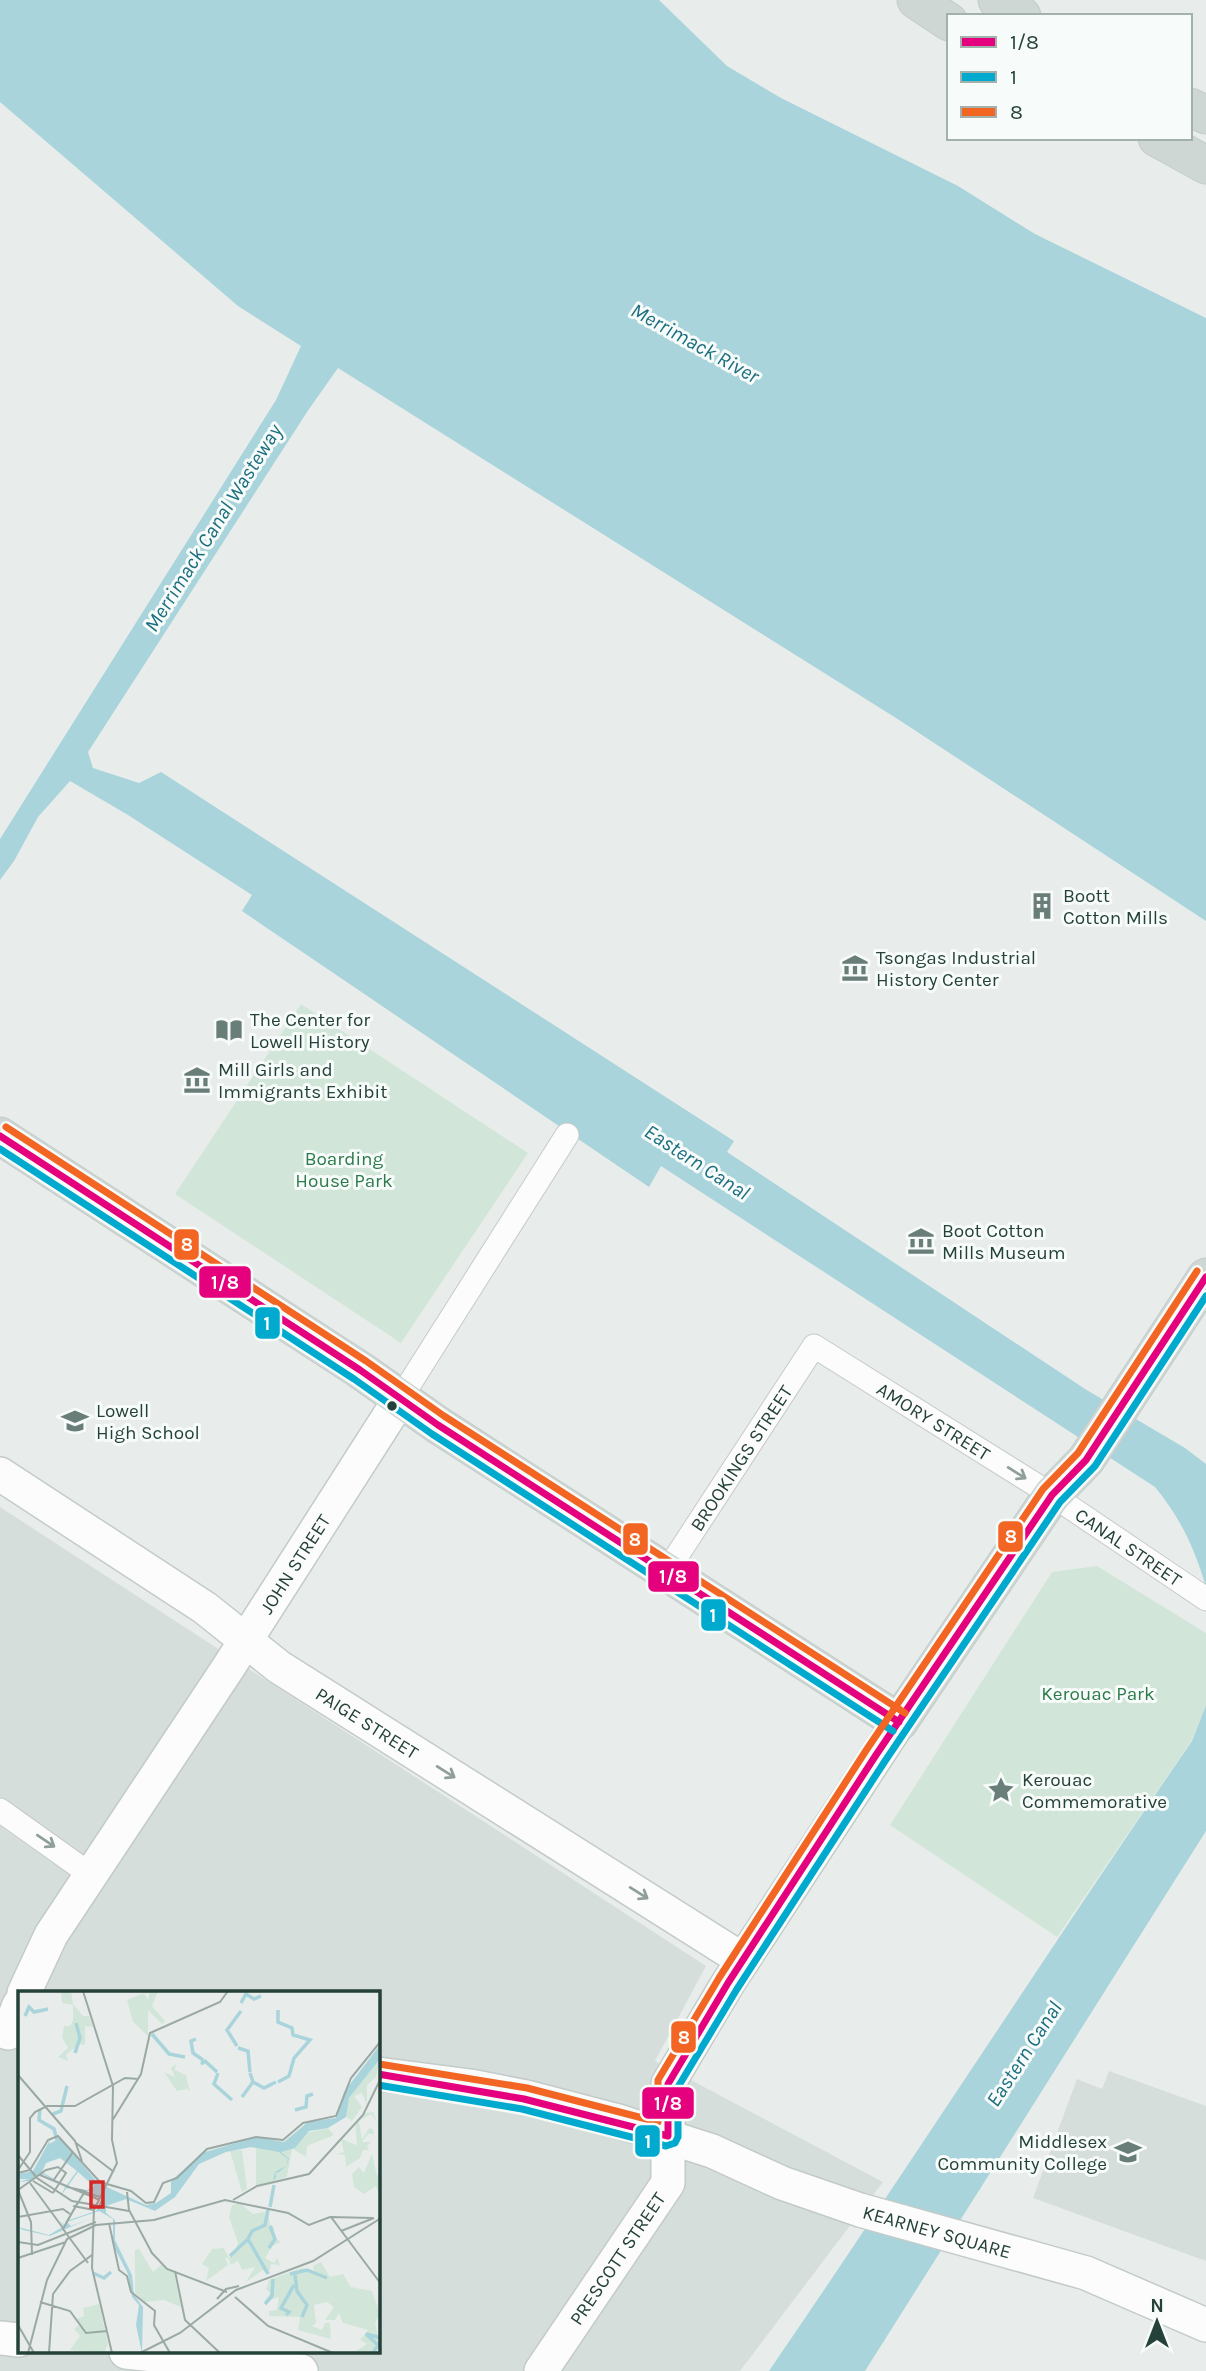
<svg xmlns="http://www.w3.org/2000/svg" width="1206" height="2371" font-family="Karla,sans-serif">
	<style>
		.built { fill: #d6dedb; fill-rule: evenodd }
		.green { fill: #d1e6d8 }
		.water { fill: #a9d4db }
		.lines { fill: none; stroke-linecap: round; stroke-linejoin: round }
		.street-casing { stroke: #c5cac8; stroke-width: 25 }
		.secondary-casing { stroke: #c3cbc8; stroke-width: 36 }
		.primary-casing { stroke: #c3ccc9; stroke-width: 39 }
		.street { stroke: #fcfcfc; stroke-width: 23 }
		.secondary { stroke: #fcfcfc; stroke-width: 33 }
		.primary { stroke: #cfd7d5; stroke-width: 37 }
		.bus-1-casing { stroke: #f7fbf9; stroke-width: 12 }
		.bus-2-casing { stroke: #f7fbf9; stroke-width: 12 }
		.bus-3-casing { stroke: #f7fbf9; stroke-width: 12 }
		.bus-1 { stroke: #e5007d; stroke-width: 7 }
		.bus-2 { stroke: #00a9ce; stroke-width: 7 }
		.bus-3 { stroke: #f26522; stroke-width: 7 }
		.oneway { stroke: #909f9b }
		.bus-dot { fill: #24423a; stroke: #f7fbf9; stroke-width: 2.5 }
		.labels { text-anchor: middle; stroke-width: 6; stroke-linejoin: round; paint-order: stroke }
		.poi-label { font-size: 19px; fill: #24423a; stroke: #f7fbf9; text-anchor: start }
		.park-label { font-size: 19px; fill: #2d7a4b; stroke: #f7fbf9 }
		.street-label { font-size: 19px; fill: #24423a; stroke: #f7fbf9 }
		.water-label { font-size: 21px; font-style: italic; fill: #1c6f80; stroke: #f7fbf9 }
		.inset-river { fill: none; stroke: #a9d4db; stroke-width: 3.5 }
		.inset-road { fill: none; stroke: #9aa9a4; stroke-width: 2 }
		.view { fill: #d62828; fill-opacity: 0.15; stroke: #d62828; stroke-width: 3.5 }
		.inset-edge { fill: none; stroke: #24423a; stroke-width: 3.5 }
		.line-badge { stroke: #f7fbf9; stroke-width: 2.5 }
		.badge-label { font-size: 19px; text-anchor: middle; font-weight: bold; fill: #fff }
	</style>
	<rect width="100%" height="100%" fill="#e8edeb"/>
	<!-- built -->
	<path class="built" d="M0,1507L706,1966L655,2061L883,2182L740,2371H0ZM19,1993H378V2352H19Z
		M1109,2071L1206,2106V2261L1033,2198L1077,2079L1102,2089Z"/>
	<!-- green -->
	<path class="green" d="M301,1004L528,1153L401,1343L175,1194Z
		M1097,1566L1206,1633V1705L1192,1740L1057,1937L890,1825L1052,1572Z"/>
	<!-- water -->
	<path class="water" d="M0,0H659L727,66L781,98L958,186L1035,234L1206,318V921L896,718L338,368L309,409L88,752L93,768L139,783L161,772L734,1141L727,1152L1085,1389L1185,1448L1206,1464V1587C1195,1549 1180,1517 1155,1487L661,1166L649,1187L242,911L252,895L128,815L70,781L38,817L14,861L0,880V839L276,400L301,346L238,306L0,102Z
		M1206,1705V1831L865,2371H769C912,2162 1049,1949 1192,1741Z"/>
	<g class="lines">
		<defs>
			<g id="street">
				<path d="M400,1399L567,1135"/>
				<path id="s1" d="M667,1571L814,1346L1052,1495L1206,1599"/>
				<path d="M0,1810L91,1875"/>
			</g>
			<g id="secondary">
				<path id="s2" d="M0,1474L205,1608L279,1667L743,1960"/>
				<path id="s3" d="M24,1993L51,1935L228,1668L400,1399"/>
				<path d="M8,2033L19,2005"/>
				<path id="s4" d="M378,2074L470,2086L526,2097L618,2121L712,2151L782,2183L860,2210L1086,2273L1206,2325"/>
				<path d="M0,2338L19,2340"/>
				<path d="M126,2352L301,2371"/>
				<path id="s5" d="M541,2371L668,2183V2084L728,1983L899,1722"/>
			</g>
			<path id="primary" d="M916,0L949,22
				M997,0L1022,16
				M1190,107L1206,115
				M1157,138L1206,165
				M0,1136L360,1370L438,1425L899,1722L1052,1495L1086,1460L1206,1277"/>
		</defs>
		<!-- street casing -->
		<use href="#street" class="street-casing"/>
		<!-- secondary casing -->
		<use href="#secondary" class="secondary-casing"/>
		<!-- primary casing -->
		<use href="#primary" class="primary-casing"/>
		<!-- street -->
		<use href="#street" class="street"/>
		<!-- secondary -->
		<use href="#secondary" class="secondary"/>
		<!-- primary -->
		<use href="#primary" class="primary"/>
		<defs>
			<path id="bus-1" d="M0,1136L360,1370L438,1425L899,1722
				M378,2074L524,2099L668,2136V2084L728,1983L876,1755L1052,1495L1086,1460L1206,1277"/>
			<path id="bus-2" d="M0,1149L354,1379L432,1434L893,1731
				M378,2085L522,2109L666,2146L675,2143L678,2137V2087L737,1989L885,1761L1060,1502L1095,1466L1206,1296"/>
			<path id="bus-3" d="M6,1127L366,1361L444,1416L905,1713
				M379,2064L527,2088L658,2122V2080L719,1978L867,1749L1043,1489L1078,1453L1197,1271"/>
		</defs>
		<!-- bus-1 casing -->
		<use href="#bus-1" class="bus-1-casing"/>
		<!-- bus-2 casing -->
		<use href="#bus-2" class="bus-2-casing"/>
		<!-- bus-3 casing -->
		<use href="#bus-3" class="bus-3-casing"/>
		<!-- bus-1 -->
		<use href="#bus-1" class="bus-1"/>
		<!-- bus-2 -->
		<use href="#bus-2" class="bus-2"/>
		<!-- bus-3 -->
		<use href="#bus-3" class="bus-3"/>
	</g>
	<!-- one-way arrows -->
	<defs><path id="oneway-shaft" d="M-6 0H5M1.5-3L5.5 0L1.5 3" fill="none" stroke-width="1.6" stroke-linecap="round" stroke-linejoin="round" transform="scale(1.75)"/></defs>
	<g class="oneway">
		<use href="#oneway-shaft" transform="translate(1017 1473) rotate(32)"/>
		<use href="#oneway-shaft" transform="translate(446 1772) rotate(32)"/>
		<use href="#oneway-shaft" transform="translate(46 1841) rotate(34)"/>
		<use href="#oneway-shaft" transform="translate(639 1893) rotate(32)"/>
	</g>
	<!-- icons -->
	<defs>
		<symbol id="building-bare" viewBox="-9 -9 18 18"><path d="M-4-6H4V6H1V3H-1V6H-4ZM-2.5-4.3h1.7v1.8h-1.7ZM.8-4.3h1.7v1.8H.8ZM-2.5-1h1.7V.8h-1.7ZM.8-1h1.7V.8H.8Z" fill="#697e78" stroke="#f7fbf9" stroke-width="2.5" paint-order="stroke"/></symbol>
		<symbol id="museum-bare" viewBox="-9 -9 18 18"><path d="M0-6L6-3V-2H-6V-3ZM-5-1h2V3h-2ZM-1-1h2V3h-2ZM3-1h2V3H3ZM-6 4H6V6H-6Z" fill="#697e78" stroke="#f7fbf9" stroke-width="2.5" paint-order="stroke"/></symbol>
		<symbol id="library-bare" viewBox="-9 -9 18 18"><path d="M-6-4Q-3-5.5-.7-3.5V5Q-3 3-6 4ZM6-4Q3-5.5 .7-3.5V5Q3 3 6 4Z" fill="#697e78" stroke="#f7fbf9" stroke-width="2.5" paint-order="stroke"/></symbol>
		<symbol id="school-bare" viewBox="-9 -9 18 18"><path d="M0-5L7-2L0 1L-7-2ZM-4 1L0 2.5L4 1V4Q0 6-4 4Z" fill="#697e78" stroke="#f7fbf9" stroke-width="2.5" paint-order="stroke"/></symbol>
		<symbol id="sight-bare" viewBox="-9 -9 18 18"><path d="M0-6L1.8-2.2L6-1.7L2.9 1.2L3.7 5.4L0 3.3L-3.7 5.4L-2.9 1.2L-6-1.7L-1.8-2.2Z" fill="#697e78" stroke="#f7fbf9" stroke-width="2.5" paint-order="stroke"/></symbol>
		<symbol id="university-bare" viewBox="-9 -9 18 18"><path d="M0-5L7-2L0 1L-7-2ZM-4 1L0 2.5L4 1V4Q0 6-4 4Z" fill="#697e78" stroke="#f7fbf9" stroke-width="2.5" paint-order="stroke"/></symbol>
	</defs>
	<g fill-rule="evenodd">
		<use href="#building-bare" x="1023" y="887" width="38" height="38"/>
		<use href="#museum-bare" x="836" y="949" width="38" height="38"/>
		<use href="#library-bare" x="210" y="1011" width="38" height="38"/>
		<use href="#museum-bare" x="178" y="1061" width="38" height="38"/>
		<use href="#museum-bare" x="902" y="1222" width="38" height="38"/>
		<use href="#school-bare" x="56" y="1402" width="38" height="38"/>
		<use href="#sight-bare" x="982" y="1771" width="38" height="38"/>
		<use href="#university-bare" x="1109" y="2133" width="38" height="38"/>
	</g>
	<!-- markers -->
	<circle class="bus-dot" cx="392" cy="1406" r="6"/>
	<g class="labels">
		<!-- poi labels -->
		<g class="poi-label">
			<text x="1063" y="902">Boott<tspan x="1063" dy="22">Cotton Mills</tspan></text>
			<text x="876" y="964">Tsongas Industrial<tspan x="876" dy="22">History Center</tspan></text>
			<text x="250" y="1026">The Center for<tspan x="250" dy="22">Lowell History</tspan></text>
			<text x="218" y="1076">Mill Girls and<tspan x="218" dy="22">Immigrants Exhibit</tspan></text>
			<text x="942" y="1237">Boot Cotton<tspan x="942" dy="22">Mills Museum</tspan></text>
			<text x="96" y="1417">Lowell<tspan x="96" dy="22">High School</tspan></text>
			<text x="1022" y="1786">Kerouac<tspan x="1022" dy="22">Commemorative</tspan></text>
			<text x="1107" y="2148" text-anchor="end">Middlesex<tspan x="1107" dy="22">Community College</tspan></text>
		</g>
		<!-- park labels -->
		<g class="park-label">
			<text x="344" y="1165">Boarding<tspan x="344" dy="22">House Park</tspan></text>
			<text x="1098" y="1700">Kerouac Park</text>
		</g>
		<!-- street labels -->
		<g class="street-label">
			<text dy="7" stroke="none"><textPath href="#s1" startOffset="410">AMORY STREET</textPath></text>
			<text dy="7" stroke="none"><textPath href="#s1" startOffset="135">BROOKINGS STREET</textPath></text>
			<text dy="7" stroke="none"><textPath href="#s1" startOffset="642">CANAL STREET</textPath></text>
			<text dy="7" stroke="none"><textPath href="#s3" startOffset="508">JOHN STREET</textPath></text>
			<text dy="7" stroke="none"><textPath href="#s2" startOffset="444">PAIGE STREET</textPath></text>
			<text dy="7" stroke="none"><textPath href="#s4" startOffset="583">KEARNEY SQUARE</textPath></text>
			<text dy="7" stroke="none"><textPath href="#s5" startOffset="136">PRESCOTT STREET</textPath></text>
		</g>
		<!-- water labels -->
		<g class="water-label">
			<text transform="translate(695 343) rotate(29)" y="7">Merrimack River</text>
			<text transform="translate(213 528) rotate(-58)" y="7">Merrimack Canal Wasteway</text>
			<text transform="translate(697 1162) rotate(33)" y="7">Eastern Canal</text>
			<text transform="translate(1024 2054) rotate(-57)" y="7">Eastern Canal</text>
		</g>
	</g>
	<!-- overview -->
	<g transform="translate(18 1991)">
		<rect width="362" height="362" fill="#e8edeb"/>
		<path d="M53,0L55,13L65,25H71L75,36L67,35V54L61,53L48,64L50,70L40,66L50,57L44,46L46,35H52L55,29V14L44,12L43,1ZM132,0H140L134,15L147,30L144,33L130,19V45L115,31L109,9L126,2L130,9ZM362,68L358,86L349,94V114L344,102L336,105L344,116L334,130L327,125L331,107ZM158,73L157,79L168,84L172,101L165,92L169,98L159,100L146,81L157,86L153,77ZM355,121L359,131L353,123L341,130L344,149L351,137L355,138L356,144L351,142L344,151H353L349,155L351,159H345L342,167L328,176L327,164L318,163L326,161L323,148L339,154L337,132L346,122ZM310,137L316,144L289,155L288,166L275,158L289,142ZM238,157L274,158L269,186L238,195ZM224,159L229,198L224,201L212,160ZM354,163L359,185L362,179V205L358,195L346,203L336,196L334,183L341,176L346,182ZM222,212L235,223L250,220L252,234L256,236L255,246L263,251L254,255L247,267L256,272L259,267L262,274L253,273L251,283L245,279L228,291L237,276L224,279L220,270L212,274L211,267H207L210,274L188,290L191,277L184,273L194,258L206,257L211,267L217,259L220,252L211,226L214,214ZM121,258L135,281L144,273L156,281L163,316L146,309L126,311L117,302V259ZM303,271L312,286L325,283L333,296L354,300L362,323L357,332L362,353L355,362H335L349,353L342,349L350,339L325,332L321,322L317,329H307L316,316L309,311L296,314L298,332L294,335L304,339L307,332H312L313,348L280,339L282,326L251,325V320L259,319L261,306L246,311L252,302L248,298L251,289L284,277L296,280L295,275ZM81,313L90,353L86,362L52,359L62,345L56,338L62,333L58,328L66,325L65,317Z" fill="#d1e6d8"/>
		<path d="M362,54V68L331,107L328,126L310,137L291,140L277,157L263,161L271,168L268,175L261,181L257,182L258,184V186L257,188L255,189V190L257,181L268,175L270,168L261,161L233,156L208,161L181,173L157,206L137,220L108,208L88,215V222L97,229V249L114,284L116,304L125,316L124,362L118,334L121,314L114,306L110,283L95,254V228L81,220L49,231L53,235L73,227L32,245L5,239L0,236L31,244L46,235L42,230V207L47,196L25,183L10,190L0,191L10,188H0V183L15,180L33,147L31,153L42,147L80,192L128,214L138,212L153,202V190L184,162L238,146L266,151L290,131L318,127L326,101ZM42,167L59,180L48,195L24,181L28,172ZM60,181L76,195L69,199L61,210L70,200L85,208L78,220L51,229L59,214L47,234L42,230V206Z" fill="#a9d4db" fill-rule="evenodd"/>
		<path class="inset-river" d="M223,12L228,3L236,8L243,5M7,25L11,16L16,21L30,18M134,43L151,63L167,66M178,48L173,50L175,62L185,69M219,55L209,39L223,20M220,57L230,60L232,81M57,62L62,47L58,32M183,73L187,70L199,81M200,82L196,93L214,109M235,91L246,97L258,91M260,91L271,85L276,67L292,49L275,44L274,37L260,31V19M224,106L235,91L232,82M22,118L21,129L36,138L39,149M277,119L288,116L289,105L295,103M35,123L43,120L49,95M252,216L256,194M250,219L247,234L234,240L230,248L250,283M251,257L257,248L252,235M212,265L229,249M75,282L86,287L93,281M272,283L289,279L309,287M277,284L279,300L289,314L284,326M247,313L254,305L255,288M268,324L271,321L263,317L276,294M355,362L360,354L348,343L363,347"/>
		<path class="inset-road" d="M65,0L95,95L94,149L99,172L76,219M0,84L57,150L64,170M94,130L123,83L132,42L202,11L210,0M58,152L96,181M0,164L19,187L54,210L111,220M0,179L12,161V127L17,121L29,115H57L107,87L121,88M0,182L12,179L30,149L40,145L82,191L113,200L128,212L136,211L145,192L159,187L189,158L238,146L265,149L285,132L318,125L333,87L363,50M22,184L82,209M15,190L35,202M35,190L55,161M12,192L45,237M0,199L28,179L40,176L48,182L35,202M0,199L13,231L14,264M67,201L85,207L80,218M109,201L111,219L134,262M215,209L239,195L291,183L345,124L363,87M60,211L45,238L70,272M55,215L76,219M76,216L74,277L94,362M0,226L45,218L52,223M313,226L363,293M48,232L67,200L49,196M91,232L101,279L109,285L113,301L137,320L136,334L152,362M323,240L356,227M0,251L20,254L78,231M133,261L149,278L209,301M0,267L48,251M157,280L167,329L202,362M217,306L250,335L315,362M199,308L208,298L221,295M22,311L52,320L68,342L89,340M0,334L16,362M10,362L29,289L49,248L78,234L136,229L207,209L270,222L291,234L312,226L355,227M31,362L35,303L52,280L74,264M122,362L162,342L218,299L295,270L363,227"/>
		<path class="view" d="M73,191H85V216H73Z"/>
		<rect width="362" height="362" class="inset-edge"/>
	</g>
	<g class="line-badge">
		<rect x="173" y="1228" width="27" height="33" rx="7" fill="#f26522"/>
		<rect x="198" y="1265" width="54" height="34" rx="7" fill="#e5007d"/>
		<rect x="254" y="1306" width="27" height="34" rx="7" fill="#00a9ce"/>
		<rect x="997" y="1520" width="27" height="33" rx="7" fill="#f26522"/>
		<rect x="622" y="1522" width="27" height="34" rx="7" fill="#f26522"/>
		<rect x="647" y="1560" width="53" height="33" rx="7" fill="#e5007d"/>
		<rect x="700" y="1598" width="27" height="34" rx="7" fill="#00a9ce"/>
		<rect x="670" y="2020" width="27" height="34" rx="7" fill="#f26522"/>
		<rect x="641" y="2086" width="54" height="34" rx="7" fill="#e5007d"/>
		<rect x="634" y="2124" width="27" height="34" rx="7" fill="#00a9ce"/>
	</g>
	<g class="badge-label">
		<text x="187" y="1251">8</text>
		<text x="225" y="1289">1/8</text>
		<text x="267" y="1330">1</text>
		<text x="1011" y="1543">8</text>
		<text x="635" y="1546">8</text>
		<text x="673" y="1583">1/8</text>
		<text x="713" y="1622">1</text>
		<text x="684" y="2044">8</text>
		<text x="668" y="2110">1/8</text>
		<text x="648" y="2148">1</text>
	</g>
	<!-- legend -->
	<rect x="947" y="14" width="245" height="126" fill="#f7fbf9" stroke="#a3b1ad" stroke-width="2"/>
	<rect x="961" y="37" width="35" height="10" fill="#e5007d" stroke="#a3b1ad" stroke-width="2"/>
	<text x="1010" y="49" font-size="21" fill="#24423a">1/8</text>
	<rect x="961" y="72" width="35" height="10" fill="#00a9ce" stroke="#a3b1ad" stroke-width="2"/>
	<text x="1010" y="84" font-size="21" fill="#24423a">1</text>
	<rect x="961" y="107" width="35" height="10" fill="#f26522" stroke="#a3b1ad" stroke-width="2"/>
	<text x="1010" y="119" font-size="21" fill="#24423a">8</text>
	<!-- north arrow -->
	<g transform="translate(1157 2322)" stroke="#f7fbf9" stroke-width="5" paint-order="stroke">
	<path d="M0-5L12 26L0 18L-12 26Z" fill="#24423a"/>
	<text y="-10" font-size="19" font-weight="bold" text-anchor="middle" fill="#24423a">N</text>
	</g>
</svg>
